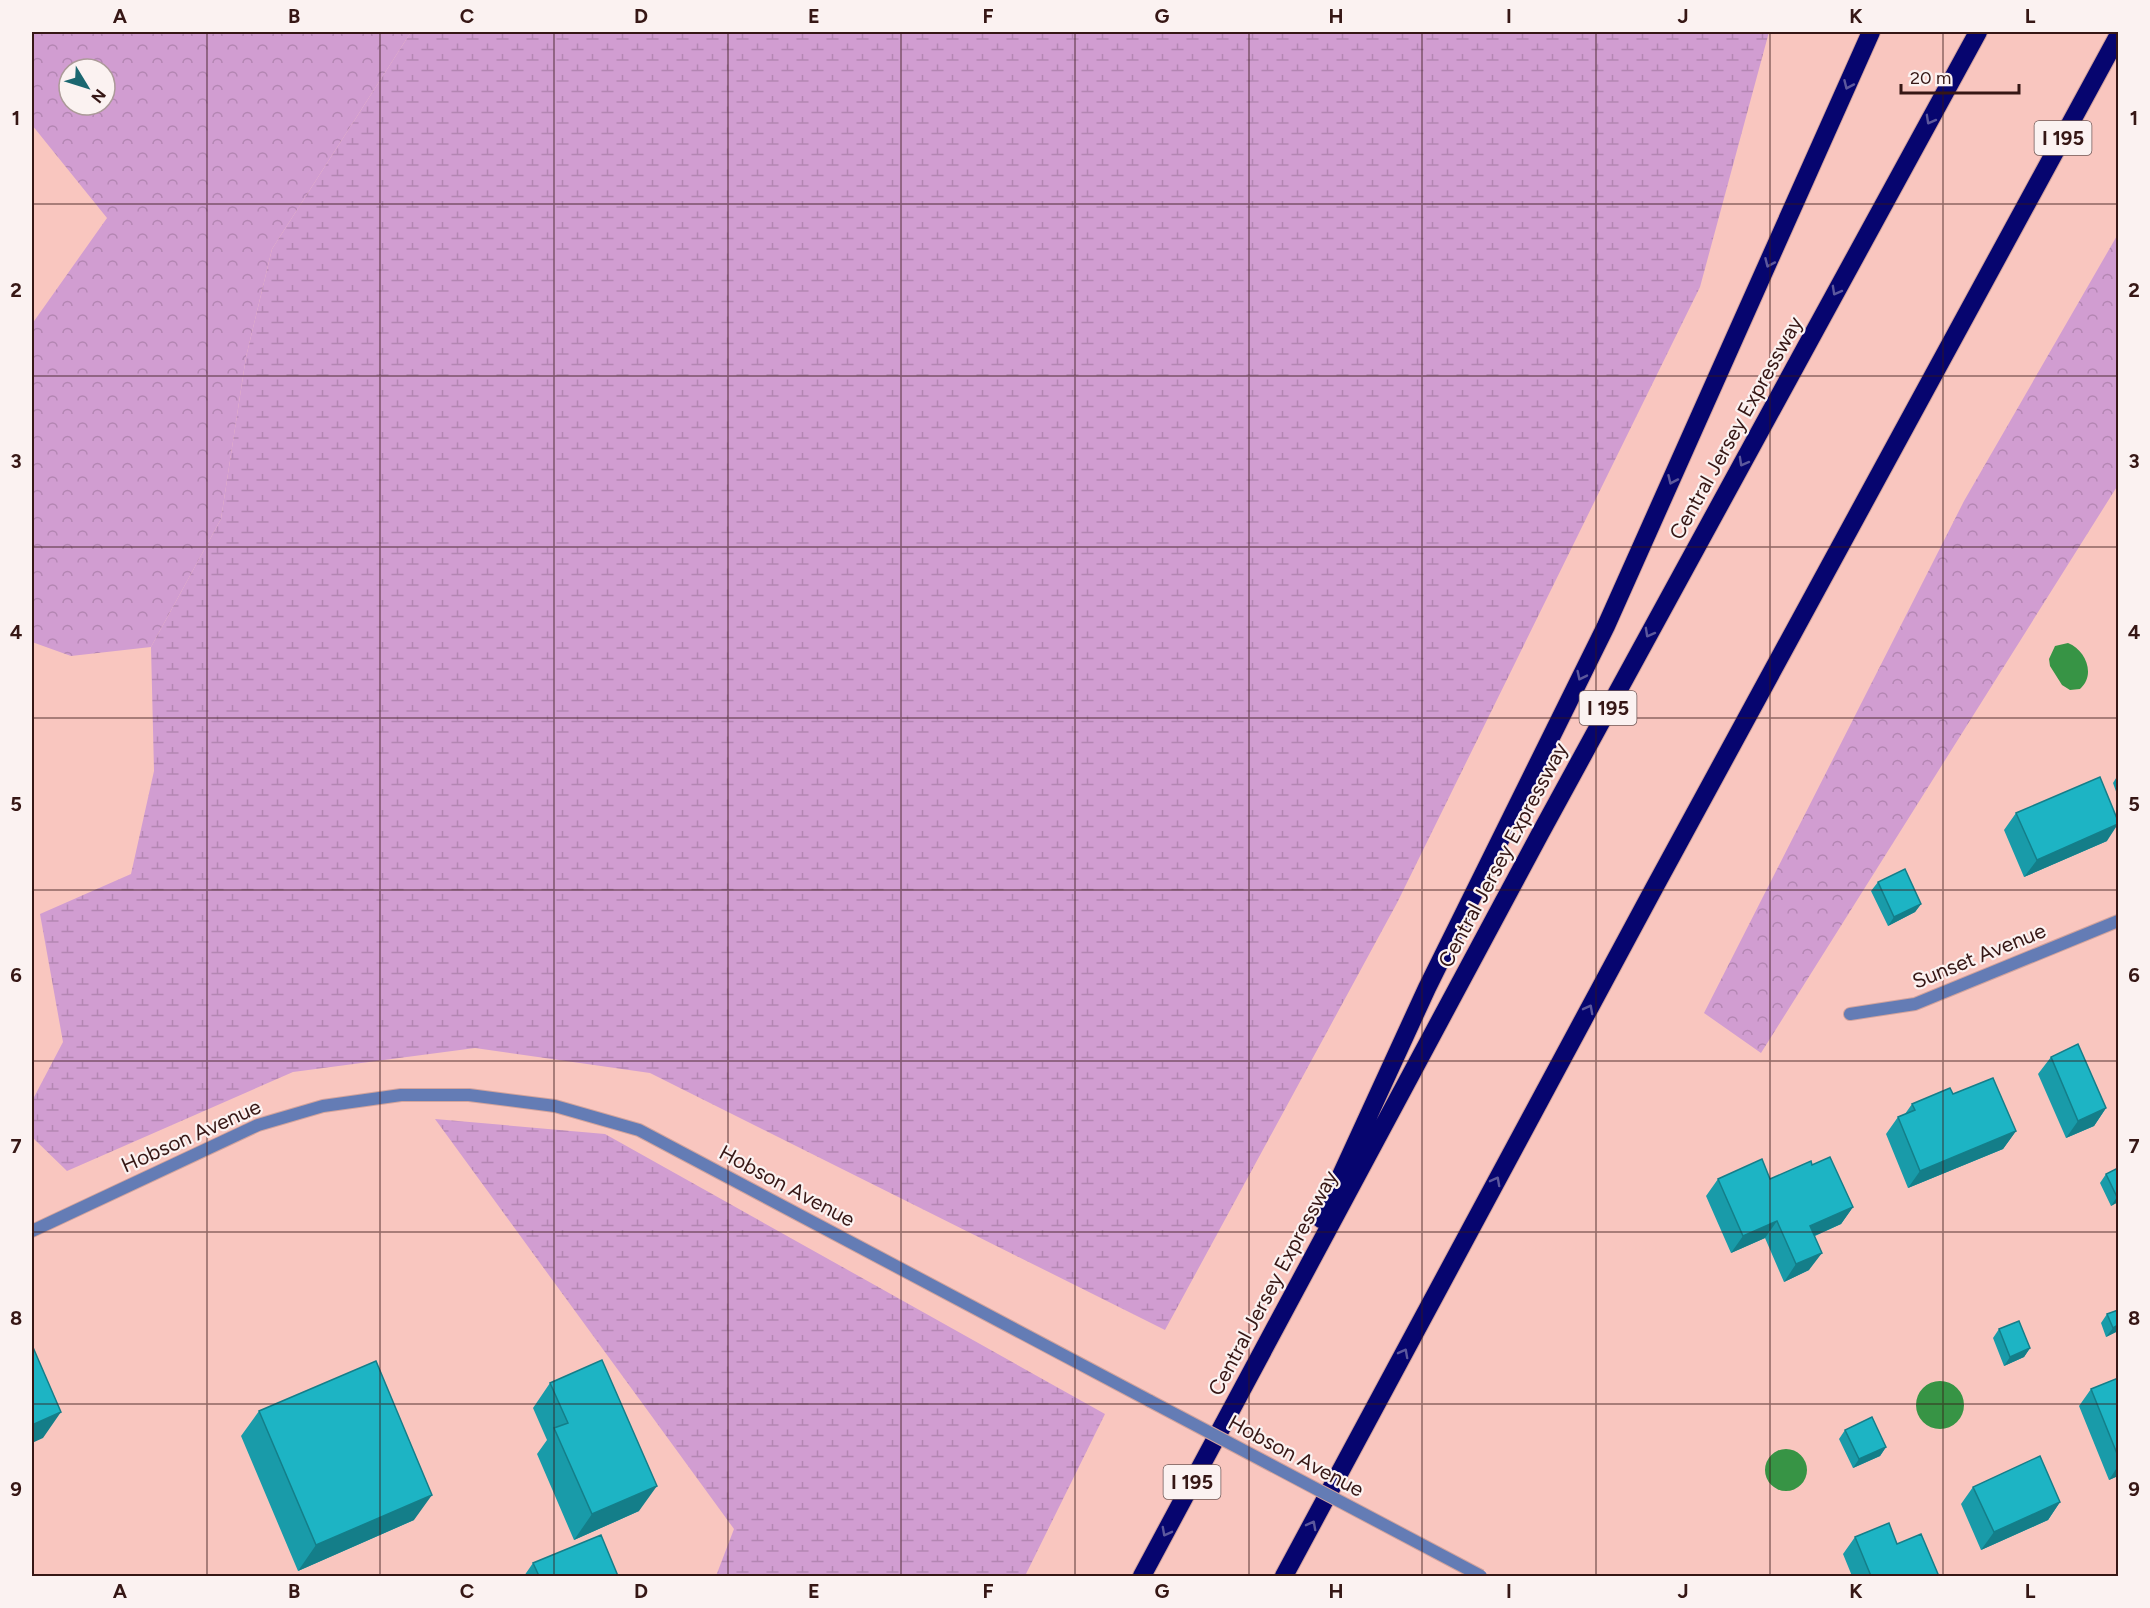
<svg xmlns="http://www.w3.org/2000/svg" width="2150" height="1608" font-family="Figtree,sans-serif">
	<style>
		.forest { fill: url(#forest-crowns); fill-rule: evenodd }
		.wetland { fill: url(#wetland-marsh) }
		.water { fill: #379445 }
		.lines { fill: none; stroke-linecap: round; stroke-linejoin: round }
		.street-casing { stroke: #d2a39d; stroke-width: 14 }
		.highway-casing { stroke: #d2a39d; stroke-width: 20 }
		.street { stroke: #647cb5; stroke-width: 12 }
		.highway { stroke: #06056f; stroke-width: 18 }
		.street-bridge-casing { stroke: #d2a39d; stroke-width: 14; stroke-linecap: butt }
		.street-bridge { stroke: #647cb5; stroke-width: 12 }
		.wall { fill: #199ba9 }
		.shaded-wall { fill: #147e89 }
		.building { fill: #1db4c4; stroke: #147e89; stroke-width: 1.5 }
		.oneway { stroke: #5c589c }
		.grid { fill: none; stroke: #361715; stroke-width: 1.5; stroke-opacity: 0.55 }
		.labels { text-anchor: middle; stroke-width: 4.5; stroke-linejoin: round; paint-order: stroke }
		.shield { fill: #fbf2f1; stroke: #715957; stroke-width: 1.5 }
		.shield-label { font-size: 20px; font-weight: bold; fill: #361715 }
		.street-label { font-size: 21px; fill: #361715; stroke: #fbf2f1 }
		.neatline { fill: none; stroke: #361715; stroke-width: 2 }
		.grid-label { font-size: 20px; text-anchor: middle; font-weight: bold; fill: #361715 }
	</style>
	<defs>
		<pattern id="forest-crowns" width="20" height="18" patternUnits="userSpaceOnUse" patternTransform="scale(1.5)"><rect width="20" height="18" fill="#d19dd1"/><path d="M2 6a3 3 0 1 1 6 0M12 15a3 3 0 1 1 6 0" fill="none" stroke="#b486b3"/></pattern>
		<pattern id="wetland-marsh" width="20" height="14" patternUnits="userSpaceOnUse" patternTransform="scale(1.5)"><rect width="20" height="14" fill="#d19dd1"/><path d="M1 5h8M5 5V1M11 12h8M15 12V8" fill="none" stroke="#b486b3"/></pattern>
	</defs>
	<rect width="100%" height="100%" fill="#f9c6bf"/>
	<!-- forest -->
	<path class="forest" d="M32,32H411L272,249L246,357L221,519L151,647L71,656L32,642V324L107,218L32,125ZM69,69H105V105H69Z
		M2118,234V485L1761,1053L1704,1013L1964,501Z"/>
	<!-- wetland -->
	<path class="wetland" d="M411,32H1769L1700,287L1397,903L1165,1330L650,1073L475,1048L293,1072L67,1171L32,1137V1101L63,1042L40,914L131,874L154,771L151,647L221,519L246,357L272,249Z
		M435,1119L605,1134L1105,1414L1025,1576H716L734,1529Z"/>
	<!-- water -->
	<path class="water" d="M2068,643C2086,650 2096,675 2080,689L2070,690L2062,685L2050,666L2049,659L2055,646Z
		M1916 1405a24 24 0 1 1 48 0a24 24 0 1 1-48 0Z
		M1765 1470a21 21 0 1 1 42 0a21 21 0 1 1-42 0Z"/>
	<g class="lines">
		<defs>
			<path id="street" d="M1850,1014L1915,1004L2118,921
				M32,1231L258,1125L323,1106L401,1095H469L555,1106L639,1130L1150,1401"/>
			<path id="highway" d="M1321,1219L1427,988L1606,626L1871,32
				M1142,1576L1541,832L1978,32
				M1284,1576L1652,892L2118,36"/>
		</defs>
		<!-- street casing -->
		<use href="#street" class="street-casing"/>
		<!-- highway casing -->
		<use href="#highway" class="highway-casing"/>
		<!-- street -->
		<use href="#street" class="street"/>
		<!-- highway -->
		<use href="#highway" class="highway"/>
		<defs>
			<path id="street-bridge" d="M1150,1401L1481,1576"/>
		</defs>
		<!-- street-bridge casing -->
		<use href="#street-bridge" class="street-bridge-casing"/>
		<!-- street-bridge -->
		<use href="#street-bridge" class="street-bridge"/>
	</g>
	<!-- wall -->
	<path class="wall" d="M2118,775V797L2113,783Z
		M2016,813L2107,841L2024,877L2004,830Z
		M1878,882L1921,904L1915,912L1888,926L1871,891Z
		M2051,1057L2106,1108L2094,1126L2066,1138L2038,1074Z
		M1953,1094L2016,1131L2003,1149L1908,1188L1886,1134L1898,1117L1905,1114L1912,1104Z
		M1812,1165L1853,1207L1841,1224L1815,1236L1809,1270L1784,1282L1765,1238L1731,1253L1706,1196L1718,1179H1770Z
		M2118,1168V1202L2111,1206L2100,1183L2106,1174Z
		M2118,1310V1331L2106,1337L2101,1323L2107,1314Z
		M1999,1329L2030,1348L2024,1357L2004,1366L1993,1338Z
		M2118,1378V1476L2109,1480L2079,1406L2091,1389Z
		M550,1383L639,1511L574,1540L537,1454L547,1440L533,1408Z
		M259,1411L414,1520L298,1571L241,1436Z
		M1845,1430L1886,1447L1880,1456L1853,1468L1839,1439Z
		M1973,1487L2060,1502L2048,1520L1981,1550L1961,1504Z
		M1855,1537L1897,1544L1938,1574L1936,1576H1852L1843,1554Z
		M533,1563L618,1576H524Z"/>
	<!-- shaded-wall -->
	<path class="shaded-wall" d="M2118,824L2107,841L2024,877L2037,860Z
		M1921,904L1915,912L1888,926L1894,917Z
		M2106,1108L2094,1126L2066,1138L2078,1121Z
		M2016,1131L2003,1149L1908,1188L1920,1171Z
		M2118,1196V1202L2111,1206L2117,1197Z
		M1853,1207L1841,1224L1798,1243L1810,1226Z
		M1777,1221L1765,1238L1731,1253L1743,1236Z
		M1822,1253L1809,1270L1784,1282L1796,1264Z
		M2118,1325V1331L2106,1337L2113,1328Z
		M2030,1348L2024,1357L2004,1366L2010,1357Z
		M61,1412L43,1438L32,1443V1425Z
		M1886,1447L1880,1456L1853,1468L1859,1459Z
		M2118,1466V1476L2109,1480Z
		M657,1486L639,1511L574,1540L592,1514Z
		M432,1495L414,1520L298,1571L316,1545Z
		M2060,1502L2048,1520L1981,1550L1994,1532Z"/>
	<!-- building -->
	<path class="building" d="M2100,777L2118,821V824L2037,860L2016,813Z
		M1905,869L1921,904L1894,917L1878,882Z
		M2078,1044L2106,1108L2078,1121L2051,1057Z
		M1993,1078L2016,1131L1920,1171L1898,1117L1915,1110L1912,1104L1950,1088L1953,1094Z
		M1830,1157L1853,1207L1810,1226L1822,1253L1796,1264L1777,1221L1743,1236L1718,1179L1762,1159L1770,1179L1811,1161L1812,1165Z
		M2118,1168V1196L2117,1197L2106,1174Z
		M2118,1310V1325L2113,1328L2107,1314Z
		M2019,1321L2030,1348L2010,1357L1999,1329Z
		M32,1345L61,1412L32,1425Z
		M602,1360L657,1486L592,1514L554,1428L568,1423L550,1383Z
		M376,1361L432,1495L316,1545L259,1411Z
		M2118,1378V1456L2091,1389Z
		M1872,1417L1886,1447L1859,1459L1845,1430Z
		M2040,1456L2060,1502L1994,1532L1973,1487Z
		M1889,1523L1897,1544L1921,1534L1938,1574L1932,1576H1871L1855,1537Z
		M601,1535L618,1576H539L533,1563Z"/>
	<!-- one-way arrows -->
	<defs><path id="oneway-chevron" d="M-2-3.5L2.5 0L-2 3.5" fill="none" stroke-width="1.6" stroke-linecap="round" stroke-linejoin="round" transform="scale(1.5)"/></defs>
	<g class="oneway">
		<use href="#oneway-chevron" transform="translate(1848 85) rotate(114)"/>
		<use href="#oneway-chevron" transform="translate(1930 120) rotate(119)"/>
		<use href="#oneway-chevron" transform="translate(1769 263) rotate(114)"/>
		<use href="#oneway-chevron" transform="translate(1836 291) rotate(119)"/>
		<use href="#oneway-chevron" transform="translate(1743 462) rotate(119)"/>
		<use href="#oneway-chevron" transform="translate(1672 480) rotate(114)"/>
		<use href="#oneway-chevron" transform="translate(1649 633) rotate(119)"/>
		<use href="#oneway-chevron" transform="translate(1581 676) rotate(116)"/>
		<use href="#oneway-chevron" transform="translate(1589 1009) rotate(-62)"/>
		<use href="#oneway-chevron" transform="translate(1496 1181) rotate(-62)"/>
		<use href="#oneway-chevron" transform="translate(1404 1353) rotate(-62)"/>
		<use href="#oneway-chevron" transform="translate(1312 1525) rotate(-62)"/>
		<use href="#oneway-chevron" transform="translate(1166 1532) rotate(118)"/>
	</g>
	<!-- grid -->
	<path class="grid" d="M207,32V1576M380,32V1576M554,32V1576M728,32V1576M901,32V1576M1075,32V1576M1249,32V1576M1422,32V1576M1596,32V1576M1770,32V1576M1943,32V1576M32,204H2118M32,376H2118M32,547H2118M32,718H2118M32,890H2118M32,1061H2118M32,1232H2118M32,1404H2118"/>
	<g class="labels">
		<!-- shield labels -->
		<g class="shield">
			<rect x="2034.5" y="121" width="57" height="34" rx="4.5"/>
			<rect x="1579.5" y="691" width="57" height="34" rx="4.5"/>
			<rect x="1163.5" y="1465" width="57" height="34" rx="4.5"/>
		</g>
		<g class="shield-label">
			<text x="2063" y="145">I 195</text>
			<text x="1608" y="715">I 195</text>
			<text x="1192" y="1489">I 195</text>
		</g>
		<!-- street labels -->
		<g class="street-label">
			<text transform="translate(1736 428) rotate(-61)" y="7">Central Jersey Expressway</text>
			<text transform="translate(1503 855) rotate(-62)" y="7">Central Jersey Expressway</text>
			<text transform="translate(1979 956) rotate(-22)" y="7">Sunset Avenue</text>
			<text transform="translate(191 1136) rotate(-24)" y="7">Hobson Avenue</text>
			<text transform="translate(787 1186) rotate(28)" y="7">Hobson Avenue</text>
			<text transform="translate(1273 1283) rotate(-62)" y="7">Central Jersey Expressway</text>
			<text transform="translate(1296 1456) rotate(28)" y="7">Hobson Avenue</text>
		</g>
	</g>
	<!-- border -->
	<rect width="2150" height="1608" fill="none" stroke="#fbf2f1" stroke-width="66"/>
	<!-- north arrow -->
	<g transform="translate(87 87) rotate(128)"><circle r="28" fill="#fbf2f1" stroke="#ac9a99" stroke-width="1.5"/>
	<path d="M0-4.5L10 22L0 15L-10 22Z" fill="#1b6770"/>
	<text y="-9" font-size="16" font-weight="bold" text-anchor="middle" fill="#361715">N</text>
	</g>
	<!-- scale -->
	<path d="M1901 84v9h118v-9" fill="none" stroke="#361715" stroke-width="3"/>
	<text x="1910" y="84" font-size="18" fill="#361715" stroke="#fbf2f1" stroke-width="4.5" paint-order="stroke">20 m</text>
	<rect x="33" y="33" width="2084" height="1542" class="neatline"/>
	<g class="grid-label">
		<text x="120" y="23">A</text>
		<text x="294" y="23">B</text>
		<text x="467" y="23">C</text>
		<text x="641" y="23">D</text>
		<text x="814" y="23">E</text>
		<text x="988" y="23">F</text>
		<text x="1162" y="23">G</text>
		<text x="1336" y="23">H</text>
		<text x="1509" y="23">I</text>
		<text x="1683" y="23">J</text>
		<text x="1856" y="23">K</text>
		<text x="2030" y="23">L</text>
		<text x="16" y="125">1</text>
		<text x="2134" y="125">1</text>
		<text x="16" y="297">2</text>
		<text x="2134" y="297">2</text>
		<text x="16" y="468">3</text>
		<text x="2134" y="468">3</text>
		<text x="16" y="639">4</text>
		<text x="2134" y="639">4</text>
		<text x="16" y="811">5</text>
		<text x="2134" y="811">5</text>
		<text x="16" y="982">6</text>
		<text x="2134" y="982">6</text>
		<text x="16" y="1153">7</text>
		<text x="2134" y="1153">7</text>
		<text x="16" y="1325">8</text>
		<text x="2134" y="1325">8</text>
		<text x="16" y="1496">9</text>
		<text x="2134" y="1496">9</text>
		<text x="120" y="1598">A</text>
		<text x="294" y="1598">B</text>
		<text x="467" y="1598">C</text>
		<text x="641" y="1598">D</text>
		<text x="814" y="1598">E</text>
		<text x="988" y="1598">F</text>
		<text x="1162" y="1598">G</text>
		<text x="1336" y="1598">H</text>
		<text x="1509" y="1598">I</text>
		<text x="1683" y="1598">J</text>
		<text x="1856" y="1598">K</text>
		<text x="2030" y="1598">L</text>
	</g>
</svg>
